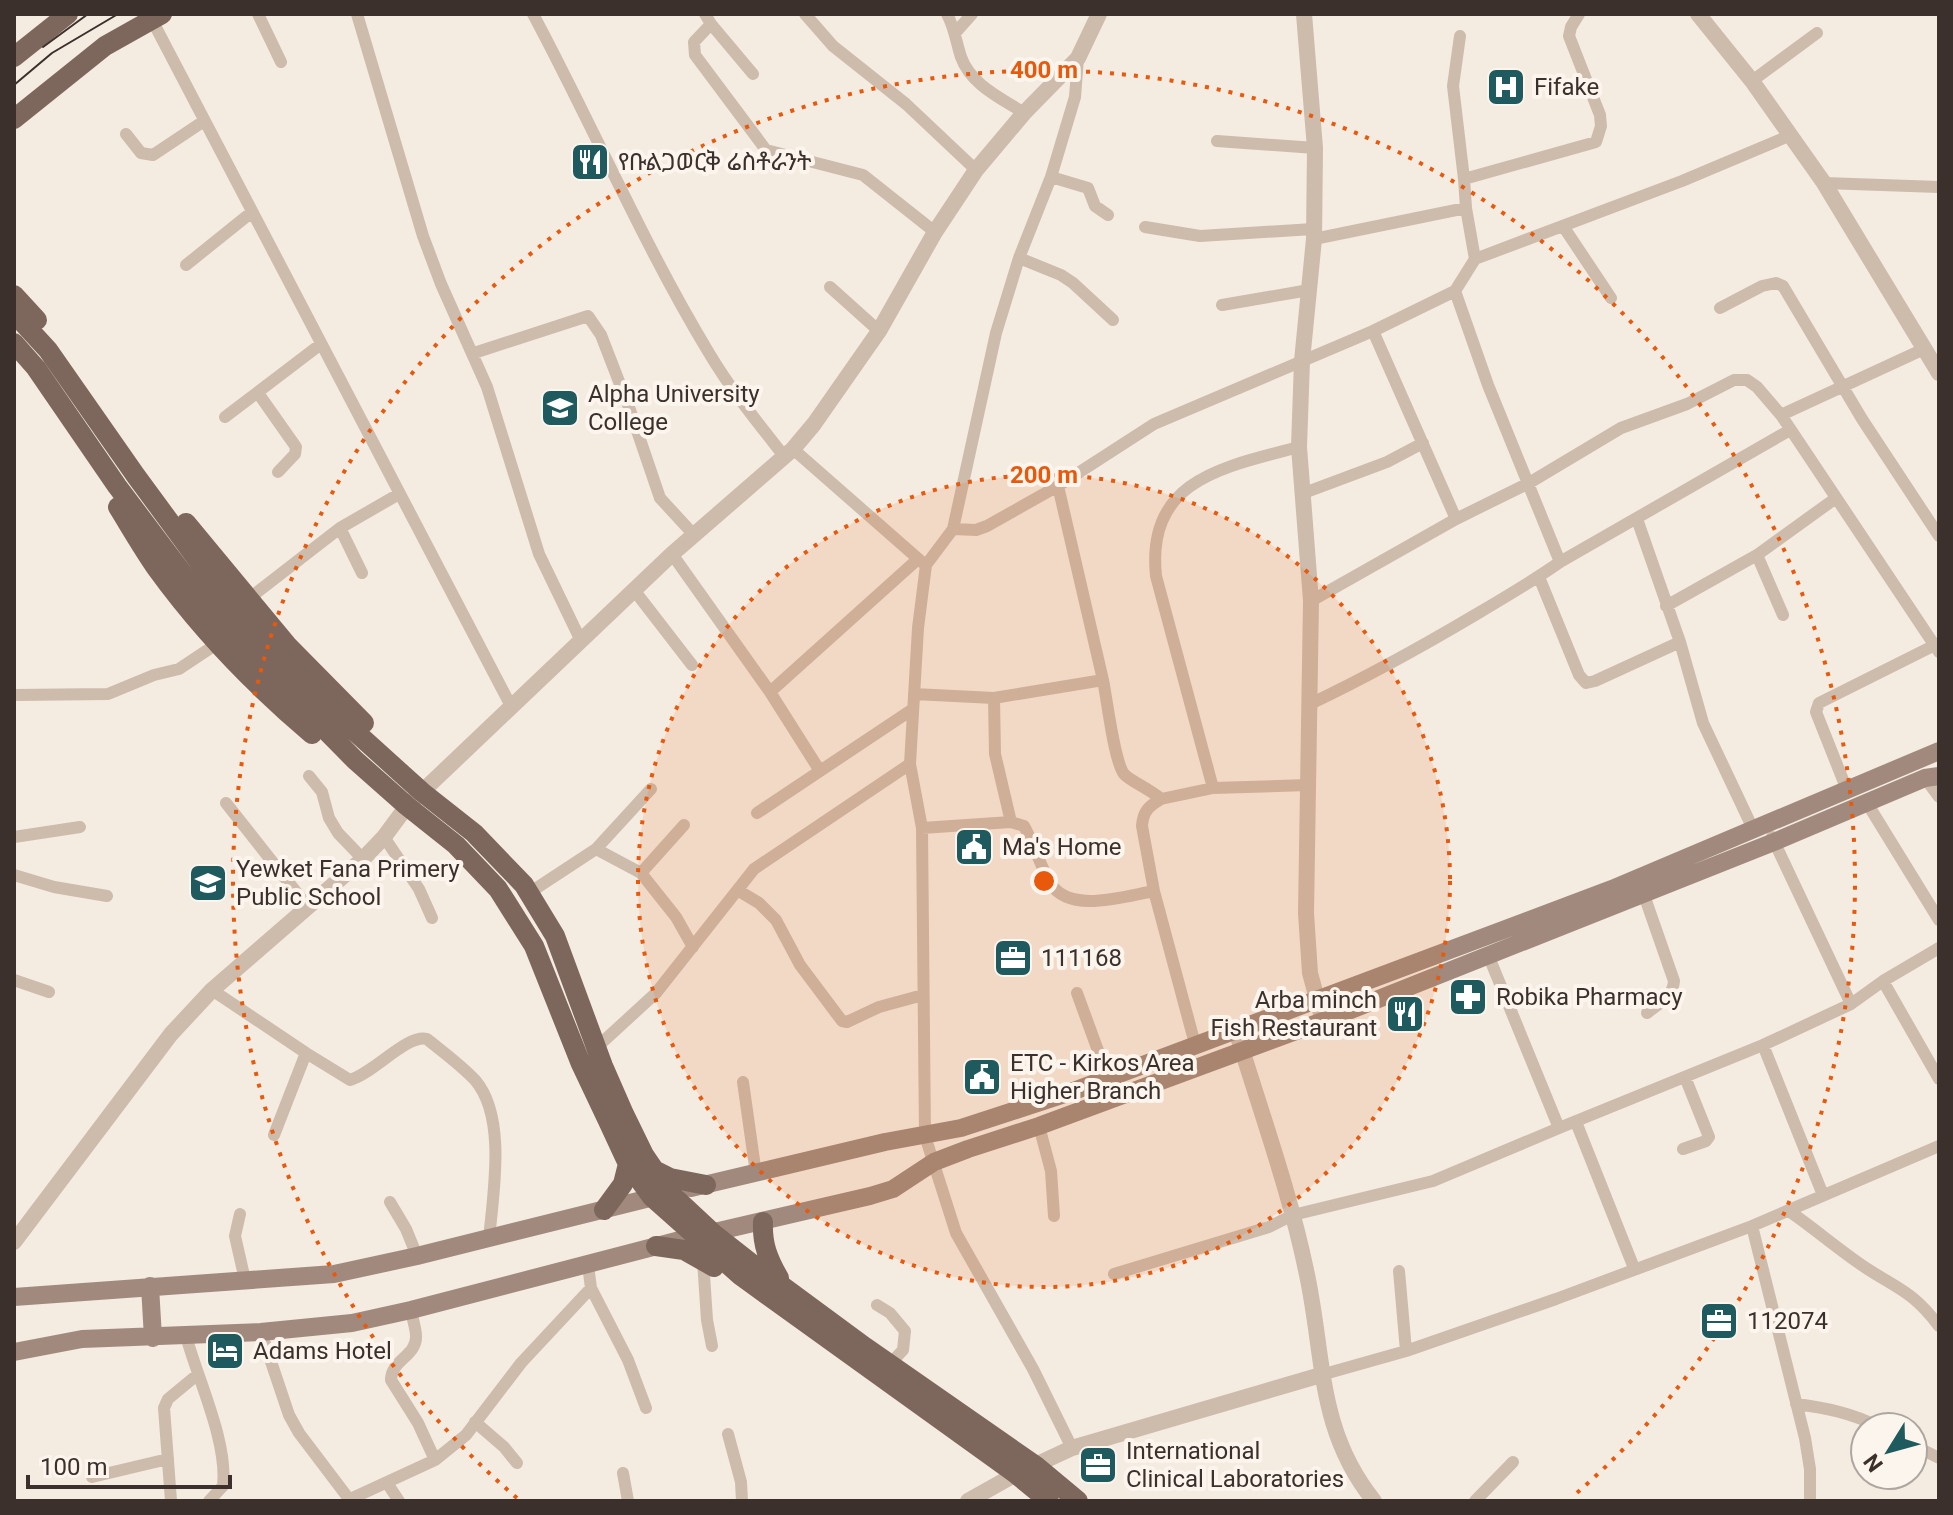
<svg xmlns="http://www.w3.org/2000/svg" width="1953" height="1515" font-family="Roboto,'Noto Sans Ethiopic',sans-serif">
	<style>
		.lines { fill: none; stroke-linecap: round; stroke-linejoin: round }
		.minor { stroke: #cdbbac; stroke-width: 12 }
		.tertiary { stroke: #cdbbac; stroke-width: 16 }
		.secondary { stroke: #a18a7d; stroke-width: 18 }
		.primary { stroke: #7d675c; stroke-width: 20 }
		.tram { stroke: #3b302b; stroke-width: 2 }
		.ring { fill: none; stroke: #e8590c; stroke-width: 4; stroke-dasharray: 4 8 }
		.labels { text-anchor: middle; stroke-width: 8; stroke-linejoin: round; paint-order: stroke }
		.poi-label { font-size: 24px; fill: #3b302b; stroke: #fbf5ee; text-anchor: start }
		.centre { fill: #e8590c; stroke: #fbf5ee; stroke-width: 4 }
		.ring-label { font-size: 24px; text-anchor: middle; font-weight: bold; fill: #e8590c; stroke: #fbf5ee; stroke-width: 8; stroke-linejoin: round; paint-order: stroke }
	</style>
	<rect width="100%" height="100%" fill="#f4ebe1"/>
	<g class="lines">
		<!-- minor -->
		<path class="minor" d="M258,14L281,62
			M357,14L423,236L441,284L487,387L539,554L581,641
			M533,14C593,126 643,244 709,353C731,390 758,423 784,456
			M705,14L711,24L694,42L695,55L766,150L863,175L935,232
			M805,14L833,46L906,104L976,170
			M947,14C955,29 956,42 961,57C971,85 1001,98 1024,113
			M151,18L512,708
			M711,24L753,74
			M956,32L972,14
			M1460,36L1453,86L1464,179L1596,142L1601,126L1600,115L1569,36L1571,27L1579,14
			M1752,81L1817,33
			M126,134L141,153L153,155L204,121
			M1217,141L1315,148
			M1051,177L1088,188L1095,206L1108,215
			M1464,179L1466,208L1475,259L1455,291L1488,385L1560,562
			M1824,183L1939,187
			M1563,226L1611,298
			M1145,227L1200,236L1313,229
			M1314,239L1466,208
			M1019,258L1061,275L1073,283L1113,320
			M1475,259L1682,181L1791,135
			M186,265L252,212
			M830,287L879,331
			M1222,305L1309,290
			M1720,308L1762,286L1776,283L1783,286L1862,419L1939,536
			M1373,331L1455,291
			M474,353L588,316L601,335L630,410L660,498L694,535
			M258,393L296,447L295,454L278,472
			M1781,415L1924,349
			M225,417L321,344
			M1299,447C1224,467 1146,479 1156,576L1213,788L1308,785
			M793,449L923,563
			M1304,493L1387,462L1423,443
			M1637,519L1680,642L1703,723L1754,831
			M340,528L362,573
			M953,529L976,530L987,526L1058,486L1154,424L1373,331L1456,519
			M672,554L770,692L918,559
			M1757,555L1783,615
			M1539,577L1579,675L1586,683L1595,681L1680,642
			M634,590L692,665
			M247,600L340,528L399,494
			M1311,601L1456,519L1529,483L1621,428L1687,404L1734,380H1747L1757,387L1781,415L1939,652
			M1666,606L1757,555L1836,498
			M1103,680C1107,699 1114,761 1124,774C1130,781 1150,789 1161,799C1149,806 1143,811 1142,826L1154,891
			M770,692L820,771
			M914,694L994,698L995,754L1011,822L1024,826C1034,844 1040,866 1051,884C1070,914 1125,896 1154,891L1195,1044
			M14,695L108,694L154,675L179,669L218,643
			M994,698L1103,680L1058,486
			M1310,704C1367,677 1421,647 1475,615C1504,598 1533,581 1560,562L1790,430
			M309,776L322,792L329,818L338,833L363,859
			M1925,778L1939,797
			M1847,790L1816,712L1819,703L1935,645
			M1161,799L1213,788
			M226,803L308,907
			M1867,803L1939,920
			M757,813L913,709
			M922,828L1011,822
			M14,837L80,827
			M384,837L419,889L432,918
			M1772,837L1851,1004
			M596,849L641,873L676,917L693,947
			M641,873L684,825
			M14,875L54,887L107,896
			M739,891L759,903L776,920L800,965L842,1021L847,1022L879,1007L923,995
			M529,893L596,849L651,789
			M1644,895L1674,981C1673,997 1658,1004 1647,1013
			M1489,957L1559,1128L1763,1045L1851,1004L1883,981L1939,1079
			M14,980L49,992
			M1883,981L1939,948
			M212,990L306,1053L274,1135
			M1077,993L1108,1078
			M1763,1045L1823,1195
			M596,1048L656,993L754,869L910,764
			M306,1053L350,1080C374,1073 407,1034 427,1039C443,1052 461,1065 475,1080C507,1117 493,1194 489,1239
			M743,1082L756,1174
			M1576,1122L1634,1268
			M1039,1126L1051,1171L1054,1216
			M1683,1149L1706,1141L1709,1137L1685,1077
			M390,1202L406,1229L417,1256
			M1789,1211C1815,1229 1839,1250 1866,1268C1900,1290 1913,1292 1939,1326
			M240,1214L235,1236L245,1280
			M1752,1226L1805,1438L1810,1469V1501
			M703,1260L707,1320L712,1346
			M588,1265L591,1288L628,1360L646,1408
			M1399,1271L1406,1351
			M1114,1274L1269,1227L1293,1215L1433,1181L1559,1128
			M877,1305L890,1313L905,1331L903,1350L890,1364
			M261,1332L289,1415L299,1433L349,1499
			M186,1336C198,1380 228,1442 223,1486L209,1501
			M1321,1375L1406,1351L1556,1299L1752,1226L1939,1146
			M1796,1404C1826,1408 1852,1413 1879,1427
			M475,1422L504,1447L517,1463
			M728,1434L741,1482L742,1501
			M1913,1445L1939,1458
			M1072,1448L1033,1369L956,1233L925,1136L922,828L910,764L918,628L926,565L953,529L996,333L1019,258L1051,177L1075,97L1078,58
			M435,1460L466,1435L521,1363L591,1288
			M623,1473L628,1501
			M92,1477L168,1459
			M387,1483L399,1501
			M171,1501L164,1408L168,1399L197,1375
			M346,1501L435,1460L418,1423L391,1380C391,1360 417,1356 416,1336C416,1328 412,1318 411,1310
			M1475,1501L1513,1462"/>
		<!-- tertiary -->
		<path class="tertiary" d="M1304,14L1315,148L1314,239L1302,361L1299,447L1311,601L1306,913L1310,973L1323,1021
			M1698,14L1752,81L1824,183L1939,373
			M1236,1030C1260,1110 1289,1189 1306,1270C1325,1355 1316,1429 1374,1501
			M14,1242L171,1034L212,990L363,859L384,837L407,806L672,554L793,449L814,424L879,331L935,232L976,170L1024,113L1078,58L1099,14
			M968,1501L1016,1474L1072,1448L1321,1375"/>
		<!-- secondary -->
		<path class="secondary" d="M691,1188L885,1142L961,1128L1071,1092L1612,889L1939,751
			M150,1286L153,1338
			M14,1297L334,1274L417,1256L666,1194
			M14,1352L82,1339L261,1332L352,1323L411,1310L680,1240L870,1196L893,1189L934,1162L968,1149L1039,1126L1323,1021L1774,842L1925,778L1939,776"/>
		<!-- primary -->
		<path class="primary" d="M14,57L68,14
			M14,119L105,46L162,14
			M14,295L37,320
			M14,313L48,350L136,476L236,612L329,708L422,792L474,833L524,885L555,936L603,1066L624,1114L644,1155L670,1193L714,1234L751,1263L865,1347L1036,1466L1078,1501
			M14,343L36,368L117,486L220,623L355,760L407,806L456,845L498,889L534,946L581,1064L608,1121L628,1164L652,1197L741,1276L1016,1474L1049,1501
			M118,507C131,528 143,549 157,569C202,631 254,685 312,734
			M186,523L287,645L364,723
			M654,1170L670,1178L706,1185
			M604,1210L623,1184L628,1164
			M763,1222C762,1244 768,1259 779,1278
			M656,1246L684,1250L714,1267"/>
		<!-- tram -->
		<path class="tram" d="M43,47L88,14
			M14,85L52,53L118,14"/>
	</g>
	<!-- distance rings -->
	<circle cx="1044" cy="881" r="406" fill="#e8590c" fill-opacity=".12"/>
	<g class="ring">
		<circle cx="1044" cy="881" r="406"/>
		<path d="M517 1498A811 811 0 1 1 1571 1498"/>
	</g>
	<!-- icons -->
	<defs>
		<symbol id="hospital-square" viewBox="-11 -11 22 22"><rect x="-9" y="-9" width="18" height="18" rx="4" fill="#1f5a5e" stroke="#fbf5ee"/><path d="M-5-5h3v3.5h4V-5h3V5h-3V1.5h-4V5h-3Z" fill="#fff"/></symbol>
		<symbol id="restaurant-square" viewBox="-11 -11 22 22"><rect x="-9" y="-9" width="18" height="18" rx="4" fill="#1f5a5e" stroke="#fbf5ee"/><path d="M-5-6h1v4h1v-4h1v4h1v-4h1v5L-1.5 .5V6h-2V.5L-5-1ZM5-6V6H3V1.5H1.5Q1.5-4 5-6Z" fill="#fff"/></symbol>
		<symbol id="university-square" viewBox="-11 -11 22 22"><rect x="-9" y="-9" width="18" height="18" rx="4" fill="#1f5a5e" stroke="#fbf5ee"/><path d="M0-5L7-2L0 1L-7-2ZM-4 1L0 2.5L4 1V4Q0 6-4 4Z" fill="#fff"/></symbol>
		<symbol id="civic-square" viewBox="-11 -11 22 22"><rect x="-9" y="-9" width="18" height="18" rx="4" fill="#1f5a5e" stroke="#fbf5ee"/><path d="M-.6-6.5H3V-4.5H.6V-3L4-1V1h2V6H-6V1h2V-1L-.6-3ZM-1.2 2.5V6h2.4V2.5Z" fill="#fff"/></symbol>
		<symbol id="school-square" viewBox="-11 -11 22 22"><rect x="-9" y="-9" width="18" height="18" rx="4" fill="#1f5a5e" stroke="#fbf5ee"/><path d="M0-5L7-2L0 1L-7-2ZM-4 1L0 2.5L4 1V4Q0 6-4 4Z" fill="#fff"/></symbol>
		<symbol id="office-square" viewBox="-11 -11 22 22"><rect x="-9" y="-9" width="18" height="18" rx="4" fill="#1f5a5e" stroke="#fbf5ee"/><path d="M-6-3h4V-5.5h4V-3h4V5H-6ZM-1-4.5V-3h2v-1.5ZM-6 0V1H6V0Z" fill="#fff"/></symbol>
		<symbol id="pharmacy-square" viewBox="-11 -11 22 22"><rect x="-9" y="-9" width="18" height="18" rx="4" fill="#1f5a5e" stroke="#fbf5ee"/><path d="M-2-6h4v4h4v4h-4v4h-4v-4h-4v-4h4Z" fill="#fff"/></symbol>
		<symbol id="hotel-square" viewBox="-11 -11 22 22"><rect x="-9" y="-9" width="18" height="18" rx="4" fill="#1f5a5e" stroke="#fbf5ee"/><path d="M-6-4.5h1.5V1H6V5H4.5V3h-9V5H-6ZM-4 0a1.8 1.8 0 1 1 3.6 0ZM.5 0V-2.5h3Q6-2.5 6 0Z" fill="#fff"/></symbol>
	</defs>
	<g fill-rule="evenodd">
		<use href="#hospital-square" x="1484" y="65" width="44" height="44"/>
		<use href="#restaurant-square" x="568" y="140" width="44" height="44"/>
		<use href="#university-square" x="538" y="386" width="44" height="44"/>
		<use href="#civic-square" x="952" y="825" width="44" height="44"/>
		<use href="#school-square" x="186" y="861" width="44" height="44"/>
		<use href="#office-square" x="991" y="936" width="44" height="44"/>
		<use href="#pharmacy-square" x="1446" y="975" width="44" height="44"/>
		<use href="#restaurant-square" x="1383" y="992" width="44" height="44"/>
		<use href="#civic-square" x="960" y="1055" width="44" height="44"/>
		<use href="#office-square" x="1697" y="1299" width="44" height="44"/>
		<use href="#hotel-square" x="203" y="1329" width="44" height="44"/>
		<use href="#office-square" x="1076" y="1443" width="44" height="44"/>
	</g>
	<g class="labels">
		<!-- poi labels -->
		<g class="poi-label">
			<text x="1534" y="95">Fifake</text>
			<text x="618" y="170">የቡልጋወርቅ ሬስቶራንት</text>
			<text x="588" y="402">Alpha University<tspan x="588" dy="28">College</tspan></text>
			<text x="1002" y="855">Ma's Home</text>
			<text x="236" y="877">Yewket Fana Primery<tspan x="236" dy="28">Public School</tspan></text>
			<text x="1041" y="966">111168</text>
			<text x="1496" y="1005">Robika Pharmacy</text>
			<text x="1377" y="1008" text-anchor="end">Arba minch<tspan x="1377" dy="28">Fish Restaurant</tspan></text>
			<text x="1010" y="1071">ETC - Kirkos Area<tspan x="1010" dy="28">Higher Branch</tspan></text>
			<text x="1747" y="1329">112074</text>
			<text x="253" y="1359">Adams Hotel</text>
			<text x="1126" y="1459">International<tspan x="1126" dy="28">Clinical Laboratories</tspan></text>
		</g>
	</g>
	<circle cx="1044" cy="881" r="12" class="centre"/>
	<g class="ring-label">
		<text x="1044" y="78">400 m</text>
		<text x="1044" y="483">200 m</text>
	</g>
	<!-- border -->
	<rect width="1953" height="1515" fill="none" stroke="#3b302b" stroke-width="32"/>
	<!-- north arrow -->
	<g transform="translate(1889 1451) rotate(233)"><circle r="38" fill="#fbf5ee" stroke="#aea6a0" stroke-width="2"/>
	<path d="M0-6L14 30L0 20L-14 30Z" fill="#1f5a5e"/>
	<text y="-12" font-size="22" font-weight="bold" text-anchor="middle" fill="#3b302b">N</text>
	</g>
	<!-- scale -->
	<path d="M28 1475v12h202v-12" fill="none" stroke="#3b302b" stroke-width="4"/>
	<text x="40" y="1475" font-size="24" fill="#3b302b" stroke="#fbf5ee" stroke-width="6" paint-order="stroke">100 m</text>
</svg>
